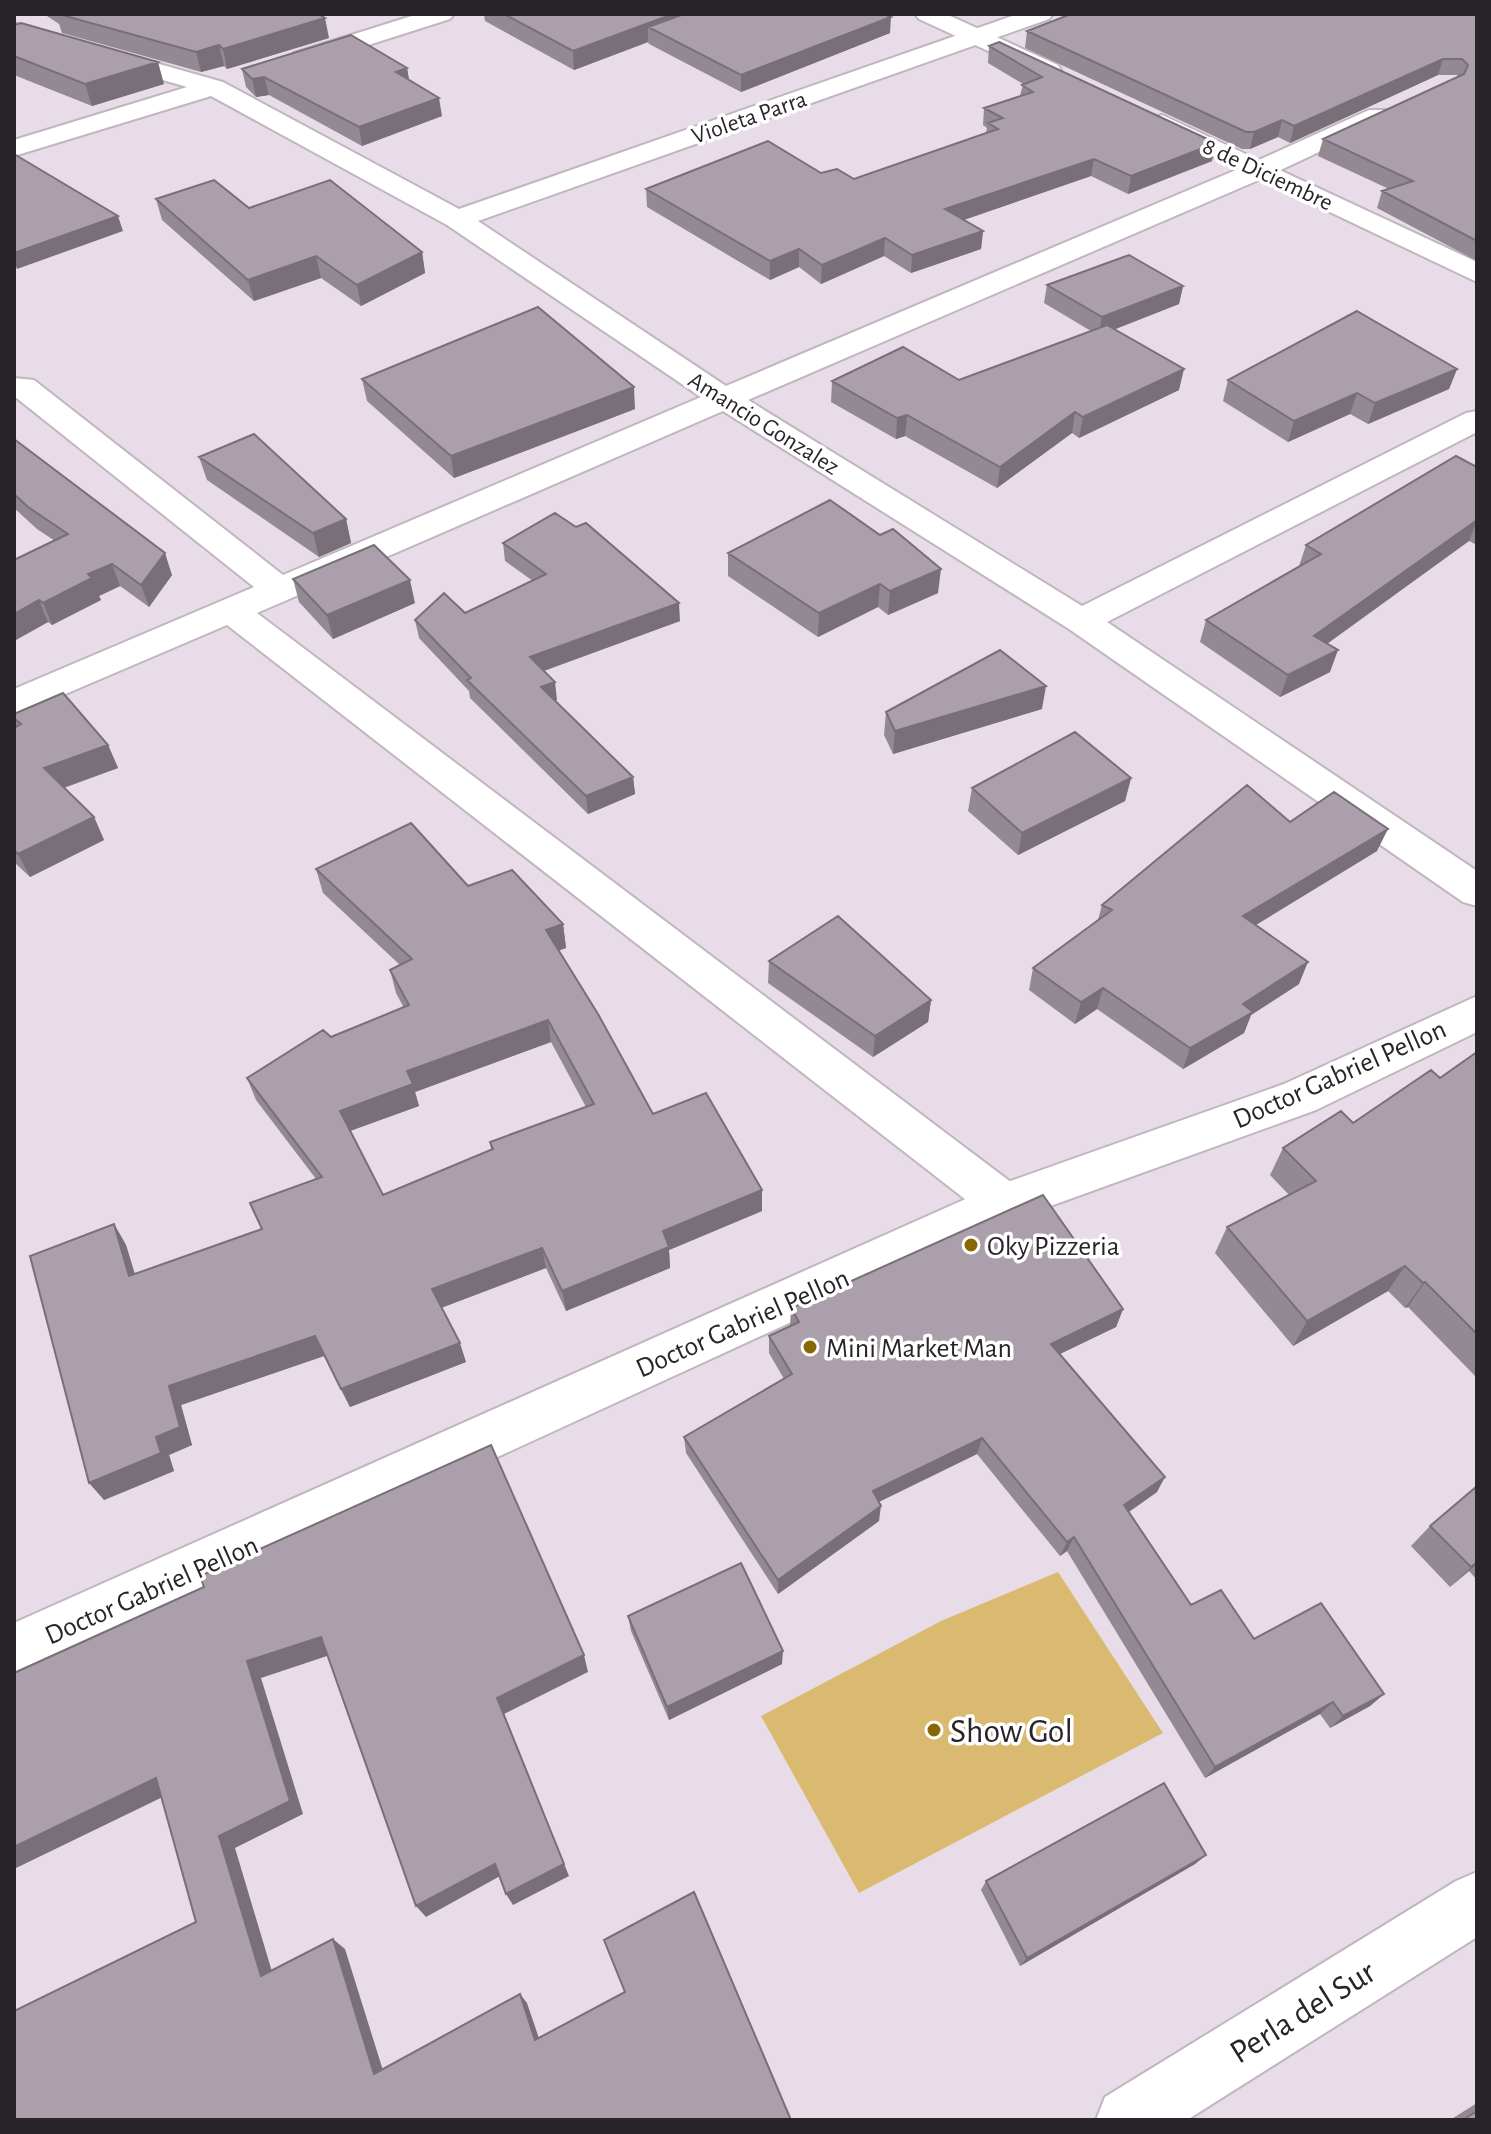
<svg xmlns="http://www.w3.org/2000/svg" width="1491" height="2134" font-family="'Alegreya Sans',sans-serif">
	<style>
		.green { fill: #d9ba70 }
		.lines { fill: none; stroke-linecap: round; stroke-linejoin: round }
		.minor-casing { stroke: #c1b5c1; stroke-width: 4 }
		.tertiary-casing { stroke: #c1b5c1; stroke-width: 4 }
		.secondary-casing { stroke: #c1b5c1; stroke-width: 4 }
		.minor { fill: #fff; fill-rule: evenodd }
		.tertiary { fill: #fff; fill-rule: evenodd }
		.secondary { fill: #fff; fill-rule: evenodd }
		.wall { fill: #938993; fill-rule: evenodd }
		.shaded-wall { fill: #786f78 }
		.building { fill: #ab9fab; stroke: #786f78; stroke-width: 2; fill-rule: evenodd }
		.poi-dot { fill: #886805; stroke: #fff; stroke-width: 3 }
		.labels { text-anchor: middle; stroke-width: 7; stroke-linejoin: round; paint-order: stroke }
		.far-street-label { font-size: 24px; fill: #292429; stroke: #fff }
		.street-label { font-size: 28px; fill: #292429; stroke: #fff }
		.poi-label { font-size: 28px; fill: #292429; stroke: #fff; text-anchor: start }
		.near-poi-label { font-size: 34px; fill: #292429; stroke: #fff; text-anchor: start }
		.near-street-label { font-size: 34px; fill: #292429; stroke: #fff }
	</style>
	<rect width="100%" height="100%" fill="#e9dce9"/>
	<!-- green -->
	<path class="green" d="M1058,1572L1163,1733L859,1893L761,1716L941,1621Z"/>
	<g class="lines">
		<defs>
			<path id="minor" d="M418,14H454L450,19L312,63H294L291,58L294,53Z
				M1018,14H1053L1049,19L478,221L726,386L1250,164L1369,110H1387L1391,115L1387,120L1268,176L748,400L1082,606L1466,413L1477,411V432L1107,622L1477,871V906L1463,902L1069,629L723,411L257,613L1020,1189L1027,1203L1020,1217L1004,1223L988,1217L227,625L14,716V689L254,587L14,396V378L34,380L283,575L701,397L447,225L211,96L14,156V140L187,87L14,37V23L223,82L459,209Z
				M1477,1872V1937L1187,2120H1096L1105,2097L1456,1881Z"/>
			<path id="tertiary" d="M1477,996V1032L1316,1110L1020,1217L14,1679V1623L988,1189L1284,1084Z"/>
			<path id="secondary" d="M915,14H946L1058,65L1061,70L1058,75H1040L919,19Z
				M1162,115L1477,262V282L1153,128L1149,123L1153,118Z"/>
		</defs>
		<!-- minor casing -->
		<use href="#minor" class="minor-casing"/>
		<!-- tertiary casing -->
		<use href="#tertiary" class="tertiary-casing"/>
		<!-- secondary casing -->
		<use href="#secondary" class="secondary-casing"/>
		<!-- minor -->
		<use href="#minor" class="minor"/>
		<!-- tertiary -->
		<use href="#tertiary" class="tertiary"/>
		<!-- secondary -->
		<use href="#secondary" class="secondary"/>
	</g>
	<!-- wall -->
	<path class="wall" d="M44,14H318L329,38L227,69L224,66L201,72L62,33L59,24Z
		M484,14H680V15L890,33L741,92L649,44L648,42L574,70L485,21Z
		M1477,14V261L1377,208L1382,191L1389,189L1318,156L1323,139L1458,77L1457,75H1438L1290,143L1278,137L1250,149H1242L1025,48L1027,31Z
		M14,25L164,84L92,106L14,75Z
		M989,46L1212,161L1128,194L1091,176L964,220L983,231L981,249L911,273L884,256L821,284L799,267L770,280L647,207L646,189L821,173L854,179L986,133L987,128L983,125L984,108L1020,96L1023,84L988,63Z
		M407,68L409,80L442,116L362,146L269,95L256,97L246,87L242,69Z
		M156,199L249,208L422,252L425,273L361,306L321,278L254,301L162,220Z
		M1047,285L1183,286L1179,304L1114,329L1179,390L1079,438L1072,433L997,488L905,436L896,439L831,402L832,381L959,380L1091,331L1044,303Z
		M1457,369L1449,389L1368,424L1350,414L1288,442L1223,401L1228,380Z
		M362,379L635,409L454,478L367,401Z
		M14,439L172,575L149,607L120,586L99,596L101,600L52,625L48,622L14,641L55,541L37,529L14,508Z
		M199,457L346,519L351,543L319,557L207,480Z
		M1477,467V545L1469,541L1327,644L1330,672L1280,697L1200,642L1206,620L1299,566L1306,545Z
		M503,543L680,621L544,671L557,700L555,701L633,777L635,794L588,814L470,698L469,691L419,638L415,620L465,613L533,581L505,561Z
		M728,553L938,593L888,615L878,607L818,637L728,576Z
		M293,579L415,603L333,639L299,602Z
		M1042,709L893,754L884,735L886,712Z
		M14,714L108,745L118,768L64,788L94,817L104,840L30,877L15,863L14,864V728L16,726L14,721Z
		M1131,778L1125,801L1018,855L968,811L972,788Z
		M1290,822L1377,851L1256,925L1299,984L1251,1015L1244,1033L1183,1069L1097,1009L1075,1024L1029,990L1033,968L1098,920L1102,905Z
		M316,869L468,886L563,924L566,948L558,950L653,1114L762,1190V1211L669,1250L670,1268L566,1311L546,1268L441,1308L466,1362L350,1407L324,1356L181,1405L192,1445L169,1455L174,1471L104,1500L114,1224L126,1245L135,1274L262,1229L316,1179L256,1100L247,1078L331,1037L404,1008L396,993L390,970L400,965L323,893ZM551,1042L586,1107L490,1142L491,1150L383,1195L350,1131L419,1106L415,1092Z
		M769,961L931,1000L928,1022L873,1057L768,983Z
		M1477,1052V1378L1408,1307L1405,1308L1388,1291L1293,1346L1215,1253L1227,1227L1289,1195L1270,1175L1283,1148L1353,1123L1440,1078Z
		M791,1308L1123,1309L1116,1327L1060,1354L1157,1492L1129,1512L1191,1605L1254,1639L1384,1694L1370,1706L1330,1728L1320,1714L1205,1778L1067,1551L1060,1556L977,1454L879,1502V1521L778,1594L686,1453L684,1437L784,1379L769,1353V1336L790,1326Z
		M1477,1488V1580L1469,1571L1450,1587L1411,1546L1430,1526Z
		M628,1616L782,1664L669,1720L631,1631Z
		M1206,1855L1195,1864L1020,1966L981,1890L986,1881Z
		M1477,2103V2120H1450Z"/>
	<!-- shaded-wall -->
	<path class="shaded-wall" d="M673,14H680V30L648,27V42L574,70L573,51Z
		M891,17L890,33L741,92V75Z
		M325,18L329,38L227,69L223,49Z
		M219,45L224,66L201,72L196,52Z
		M1443,59L1438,75L1290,143L1294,126Z
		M158,62L164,84L92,106L85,84Z
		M407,68L410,86L396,72Z
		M264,77L269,95L256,97L252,79Z
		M439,98L442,116L362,146L359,127Z
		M1282,120L1278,137L1250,149L1254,132Z
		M1216,143L1212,161L1128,194L1131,176Z
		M1094,159L1091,176L943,227L945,209Z
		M118,216L123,231L17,269L14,261V253Z
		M983,231L981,249L911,273L912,255Z
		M885,238L884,256L821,284L822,265Z
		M799,249V267L770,280V261Z
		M422,252L425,273L361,306L357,285Z
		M316,256L321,278L254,301L248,280Z
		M1183,286L1179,304L1098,336L1102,317Z
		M1184,369L1179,390L1079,438L1083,417Z
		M1457,369L1449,389L1368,424L1375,403Z
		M634,387L635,409L454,478L451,456Z
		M1357,393L1350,414L1288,442L1294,421Z
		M1075,412L1072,433L997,488L1000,467Z
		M907,415L905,436L896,439L897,418Z
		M346,519L351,543L319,557L313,533Z
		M1477,520L1469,541L1307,658L1314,636Z
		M165,553L172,575L149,607L141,585Z
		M112,564L120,586L99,596L101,600L52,625L43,603L88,574Z
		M941,569L938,593L888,615L890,591Z
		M410,580L415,603L333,639L327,615Z
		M880,584L878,607L818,637L819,613Z
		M39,600L48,622L14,641V614Z
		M679,603L680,621L532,675L530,657Z
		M1338,650L1330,672L1280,697L1288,675Z
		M555,682L557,700L543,705L541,687Z
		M1046,686L1042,709L893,754L895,731Z
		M108,745L118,768L54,791L44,768Z
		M633,777L635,794L588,814L586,796Z
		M1131,778L1125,801L1018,855L1022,833Z
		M94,817L104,840L30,877L18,854Z
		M1388,829L1377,851L1234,938L1243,916Z
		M563,924L566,948L549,954L546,930Z
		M1308,962L1299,984L1251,1015L1244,1033L1183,1069L1190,1048L1243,1004Z
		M1103,988L1097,1009L1075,1024L1081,1002Z
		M931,1000L928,1022L873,1057L875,1036Z
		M548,1020L551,1042L415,1092L419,1106L347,1132L340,1111L407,1071Z
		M762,1190V1211L669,1250L670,1268L566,1311L562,1291L663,1231Z
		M114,1224L126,1245L141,1296L129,1276Z
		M542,1248L546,1268L438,1309L432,1289Z
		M1405,1266L1388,1291L1293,1346L1307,1321Z
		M1425,1282L1408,1307L1405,1308L1423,1283Z
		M1123,1309L1116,1327L1045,1361L1051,1344Z
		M315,1336L324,1356L181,1405L192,1445L169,1455L174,1471L104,1500L89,1483L156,1437L169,1386Z
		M460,1343L466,1362L350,1407L341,1389Z
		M982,1438L977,1454L870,1506L873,1491Z
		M1165,1477L1157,1492L1117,1520L1124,1505Z
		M881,1506L879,1521L778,1594V1580Z
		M1074,1537L1067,1551L1060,1556L1067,1542Z
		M1477,1562V1564L1469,1571L1450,1587Z
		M321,1637L333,1654L261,1678L303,1814L235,1848L276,1985L261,1976L219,1836L247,1661Z
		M783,1651L782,1664L669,1720L667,1707Z
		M584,1655L588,1672L504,1714L569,1876L513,1905L506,1894L497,1698Z
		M1384,1694L1370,1706L1330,1728L1343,1716Z
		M1333,1702L1320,1714L1205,1778L1215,1767Z
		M156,1778L173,1792L14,1869V1847Z
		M1206,1855L1195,1864L1020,1966L1027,1958Z
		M495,1864L502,1875L426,1917L416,1906Z
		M333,1939L345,1949L386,2080L374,2074Z
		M520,1994L527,2003L542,2047L535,2040Z"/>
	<!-- building -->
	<path class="building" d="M58,14H318L325,18L223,49L219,45L196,52Z
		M504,14H673L573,51Z
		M684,14H884L891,17L741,75L648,27Z
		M1071,14H1477V241L1382,191L1413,181L1323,139L1464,74L1468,65L1462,59H1443L1294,126L1282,120L1254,132H1246L1027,31Z
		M21,23L158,62L85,84L14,56V25Z
		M351,35L407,68L396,72L439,98L359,127L264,77L252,79L242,69Z
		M999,42L1216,143L1131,176L1094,159L945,209L983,231L912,255L885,238L822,265L799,249L770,261L646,189L768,141L821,173L837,169L854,179L998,129L988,123L1003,118L984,108L1033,92L1022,85L1042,77L989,46Z
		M14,154L118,216L14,253Z
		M214,180L249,208L330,180L422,252L357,285L316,256L248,280L156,199Z
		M1129,255L1183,286L1102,317L1047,285Z
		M538,307L634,387L451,456L362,379Z
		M1357,311L1457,369L1375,403L1357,393L1294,421L1228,380Z
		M1107,325L1184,369L1083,417L1075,412L1000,467L907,415L897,418L832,381L903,347L959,380Z
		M254,434L346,519L313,533L199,457Z
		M14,439L165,553L141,585L112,564L88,574L92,578L43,603L39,600L14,614V560L68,534L28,507L14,494Z
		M1456,456L1477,467V520L1314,636L1338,650L1288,675L1206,620L1321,554L1306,545Z
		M830,500L880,535L893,529L941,569L890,591L880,584L819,613L728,553Z
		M555,513L576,527L586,523L679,603L530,657L555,682L541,687L633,777L586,796L467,680L471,678L415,620L444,593L465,613L546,574L503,543Z
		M374,545L410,580L327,615L293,579Z
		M1000,650L1046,686L895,731L886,712Z
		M63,693L108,745L44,768L94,817L18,854L14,850V728L21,724L14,718V714Z
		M1075,732L1131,778L1022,833L972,788Z
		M1247,785L1290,822L1334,792L1388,829L1243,916L1308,962L1243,1004L1253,1012L1190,1048L1103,988L1081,1002L1033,968L1112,910L1102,905Z
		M411,823L468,886L512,870L563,924L546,930L598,1014L653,1114L706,1093L762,1190L663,1231L669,1247L562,1291L542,1248L432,1289L460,1343L341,1389L315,1336L169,1386L180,1427L156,1437L161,1453L89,1483L30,1256L114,1224L129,1276L262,1229L250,1203L322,1177L247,1078L323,1030L331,1037L409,1005L390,970L412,959L316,869ZM548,1020L594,1104L490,1142L493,1149L383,1195L340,1111L413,1084L407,1071Z
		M838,916L931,1000L875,1036L769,961Z
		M1477,1052V1334L1425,1282L1423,1283L1405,1266L1307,1321L1227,1227L1316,1181L1283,1148L1341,1111L1353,1123L1431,1070L1440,1078Z
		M1043,1195L1123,1309L1051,1344L1165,1477L1124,1505L1191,1605L1221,1590L1254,1639L1321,1603L1384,1694L1343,1716L1333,1702L1215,1767L1074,1537L1067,1542L982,1438L873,1491L881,1506L778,1580L684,1437L792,1374L769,1336L799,1322L791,1308Z
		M491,1445L584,1655L497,1698L564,1864L506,1894L495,1864L416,1906L321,1637L247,1661L290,1801L219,1836L261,1976L333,1939L374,2074L520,1994L535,2040L625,1992L604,1940L694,1892L791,2120H14V2011L196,1922L156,1778L14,1847V1673L204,1587L200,1576Z
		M1476,1487L1477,1562L1471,1567L1430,1526Z
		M741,1563L783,1651L667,1707L628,1616Z
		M1164,1783L1206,1855L1027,1958L986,1881Z
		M1477,2111V2120H1463Z"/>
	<!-- markers -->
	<g class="poi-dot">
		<circle cx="971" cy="1245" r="8"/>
		<circle cx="810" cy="1347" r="8"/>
		<circle cx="934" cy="1730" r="8"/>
	</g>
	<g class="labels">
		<!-- far-street labels -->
		<g class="far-street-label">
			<text transform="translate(749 117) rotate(-19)" y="8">Violeta Parra</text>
			<text transform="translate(1268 174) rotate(25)" y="8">8 de Diciembre</text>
			<text transform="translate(764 423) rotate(32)" y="8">Amancio Gonzalez</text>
		</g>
		<!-- street labels -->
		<g class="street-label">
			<text transform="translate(1339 1073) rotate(-24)" y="10">Doctor Gabriel Pellon</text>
			<text transform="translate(742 1322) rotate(-24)" y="10">Doctor Gabriel Pellon</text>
			<text transform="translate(151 1589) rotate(-24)" y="10">Doctor Gabriel Pellon</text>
		</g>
		<!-- poi labels -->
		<g class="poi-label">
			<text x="987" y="1255">Oky Pizzeria</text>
			<text x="826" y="1357">Mini Market Man</text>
		</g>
		<!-- near-poi labels -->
		<g class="near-poi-label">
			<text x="950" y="1742">Show Gol</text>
		</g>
		<!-- near-street labels -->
		<g class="near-street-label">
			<text transform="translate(1302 2011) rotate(-32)" y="12">Perla del Sur</text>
		</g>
	</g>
	<!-- border -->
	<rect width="1491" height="2134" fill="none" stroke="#292429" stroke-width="32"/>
</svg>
